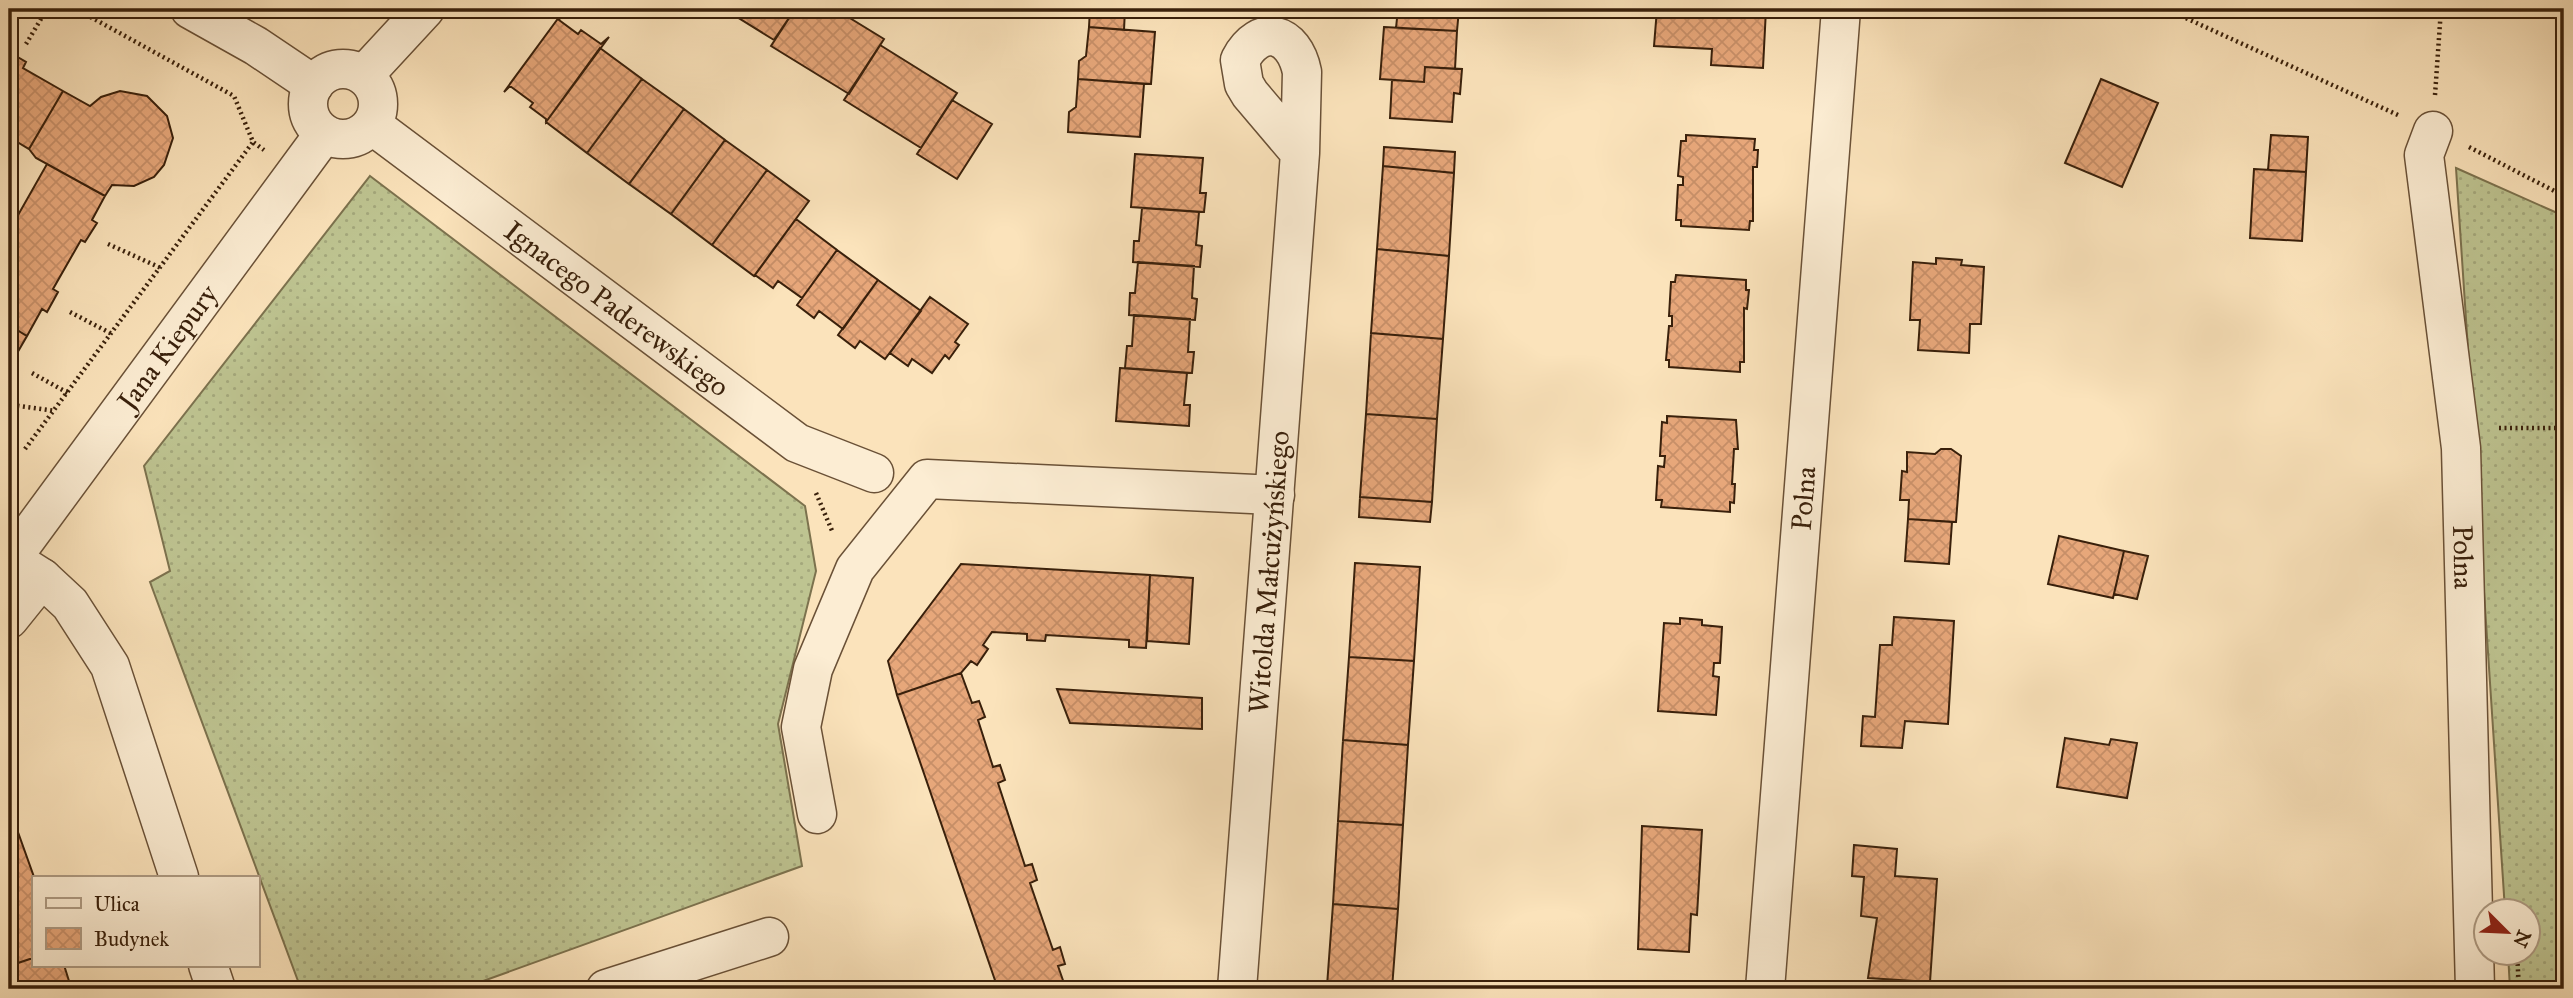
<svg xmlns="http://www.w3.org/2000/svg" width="2573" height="998" font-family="'IM FELL Great Primer',serif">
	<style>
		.grass { fill: url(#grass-dots); stroke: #7c724e; stroke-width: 2 }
		.building { fill: url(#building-cross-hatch); stroke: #39200b; stroke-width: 2 }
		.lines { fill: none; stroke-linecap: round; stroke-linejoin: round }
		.minor-casing { stroke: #6a5137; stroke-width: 41 }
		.path { stroke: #39200b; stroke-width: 4.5; stroke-dasharray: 2 3.5; stroke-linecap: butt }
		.minor { stroke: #fcedd3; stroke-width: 38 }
		.labels { text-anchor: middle; stroke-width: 5; stroke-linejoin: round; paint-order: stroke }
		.street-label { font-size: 28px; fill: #39200b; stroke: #fcedd3 }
	</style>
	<defs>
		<pattern id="grass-dots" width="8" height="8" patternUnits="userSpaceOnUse" patternTransform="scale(1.75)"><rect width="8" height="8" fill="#bec491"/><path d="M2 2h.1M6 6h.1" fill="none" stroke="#a4a87c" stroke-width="1.8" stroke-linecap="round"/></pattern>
		<pattern id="building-cross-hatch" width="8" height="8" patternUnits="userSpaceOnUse" patternTransform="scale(1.75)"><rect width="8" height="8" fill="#e7a77a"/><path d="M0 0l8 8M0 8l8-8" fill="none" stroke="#c78f68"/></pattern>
	</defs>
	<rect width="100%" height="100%" fill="#fbe3bb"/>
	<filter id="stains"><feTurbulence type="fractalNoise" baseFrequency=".00286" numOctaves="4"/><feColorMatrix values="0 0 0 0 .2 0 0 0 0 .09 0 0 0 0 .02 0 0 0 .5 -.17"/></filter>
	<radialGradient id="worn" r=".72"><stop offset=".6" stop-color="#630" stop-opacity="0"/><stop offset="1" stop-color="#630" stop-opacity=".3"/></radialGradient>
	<!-- grass -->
	<path class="grass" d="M2456,168L2564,216V989H2510L2508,953H2528V911L2505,910Z
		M370,176L805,506L816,571L778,724L802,866L461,989H301L150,582L170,571L144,466Z"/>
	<!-- building -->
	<path class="building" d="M565,9L559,20L578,34L581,30L601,44L609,37L546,122V119L530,107L533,103L510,86L504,92Z
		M724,9H795L774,40Z
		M795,9H835L884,39L849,94L771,46Z
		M1090,9H1125L1124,30L1089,27Z
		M1398,9H1459L1457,31L1396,28Z
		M1657,9H1766L1763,68L1711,65L1712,49L1654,46Z
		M1089,27L1155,32L1151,84L1078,79L1079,61L1086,56Z
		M1384,27L1457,31L1455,69L1425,67L1424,82L1380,79Z
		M880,45L957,93L921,148L844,100Z
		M600,48L642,79L587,153L546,122Z
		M9,52L26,62L23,68L63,91L29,149L9,137Z
		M1425,67L1462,69L1460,94L1454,93L1452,122L1390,118L1392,80L1424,82Z
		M642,79L684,109L629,184L587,153Z
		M1078,79L1144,84L1140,137L1068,132L1069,112L1076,107Z
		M2101,79L2158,103L2122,187L2065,163Z
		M63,91L90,106L101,97L120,91L147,96L167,116L173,138L164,165L154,177L134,186L112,185L105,196L36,158L29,149Z
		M952,100L992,124L957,179L917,154Z
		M684,109L725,140L671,214L629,184Z
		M1686,135L1755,139L1754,150H1758L1757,167H1753V221H1750L1749,230L1681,226V220H1676L1678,185H1683V177L1678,176L1681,141H1686Z
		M2271,135L2308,137L2306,172L2268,170Z
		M725,140L767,170L712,245L671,214Z
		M1384,147L1455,152L1454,173L1383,166Z
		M1135,154L1203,158L1200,193H1206L1204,212L1131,207Z
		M47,164L105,196L92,220L97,223L85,242L81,240L53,289L58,292L47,312L42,309L27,336L9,325V231Z
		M1383,166L1454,173L1449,256L1377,249Z
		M2254,169L2306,172L2302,241L2250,238Z
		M767,170L809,201L754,276L712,245Z
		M1142,208L1199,212L1196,245L1202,246L1200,267L1133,262L1134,241H1139Z
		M796,219L837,250L802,298L778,281L773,288L755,275Z
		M1377,249L1449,256L1443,339L1371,333Z
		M837,250L878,280L843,329L819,311L814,318L797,305Z
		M1936,258L1962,260L1961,265L1984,267L1981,324H1970L1969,353L1918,350L1920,320H1910L1913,262L1936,264Z
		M1138,262L1194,266L1192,298L1197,299L1195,320L1129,315L1130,293H1135Z
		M1676,275L1746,280V290H1749L1747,309L1744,308V362H1740V372L1669,367V360H1666L1669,326H1672V316H1669L1671,282H1675Z
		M878,280L921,311L885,359L860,341L855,348L838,335Z
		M930,297L968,324L955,342L959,345L949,359L945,355L932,373L912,359L908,366L890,353Z
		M1134,315L1190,319L1188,352H1194L1192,373L1125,368L1127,346H1132Z
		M9,325L27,336L9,367Z
		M1371,333L1443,339L1437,419L1366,414Z
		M1120,368L1187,373L1184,405H1190L1189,426L1116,421Z
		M1366,414L1437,419L1432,502L1360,497Z
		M1667,416L1736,420L1738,449H1734L1732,484H1735L1734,503L1730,502V512L1661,507L1662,500H1656L1658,466L1664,467L1665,456H1660L1662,422L1667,423Z
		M1941,449H1951L1961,456L1956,522L1908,519L1909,500H1900L1902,471L1907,472V452L1935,454Z
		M1360,497L1432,502L1430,522L1359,517Z
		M1908,519L1952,522L1949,564L1905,561Z
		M2059,536L2124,551L2113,598L2048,584Z
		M2124,551L2148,556L2137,599L2114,594Z
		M1355,563L1420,567L1414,661L1349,657Z
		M961,564L1150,575L1146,648L1129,647V640L1046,635L1045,641L1027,640V634L992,632L983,645L988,649L977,665L971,661L961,673L897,695L888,661Z
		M1150,575L1193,578L1189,644L1147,641Z
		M1894,617L1954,621L1948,724L1905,721L1902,748L1861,746L1863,716L1875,717L1880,645H1892Z
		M1680,618L1702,620V625L1722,627L1720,663H1714L1713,676L1719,677L1716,715L1658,711L1664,623L1680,624Z
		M1349,657L1414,661L1408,745L1343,740Z
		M961,673L972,703L979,701L985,717L978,720L993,767L1000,765L1005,780L998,783L1025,866L1032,864L1037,880L1030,883L1053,950L1060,947L1065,964L1058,966L1066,989H998L897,695Z
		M1057,689L1202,698V729L1070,723Z
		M2065,738L2109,745L2111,739L2137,743L2127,798L2057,787Z
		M1343,740L1408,745L1403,825L1338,821Z
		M9,807L34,877L33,958L9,966Z
		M1338,821L1403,825L1398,909L1333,904Z
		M1642,826L1702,830L1697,915L1691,914L1689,952L1638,949Z
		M1854,845L1897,849L1895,876L1937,879L1930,982L1868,978L1877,918L1861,916L1864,877L1852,876Z
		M1333,904L1398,909L1392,989L1327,986Z
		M33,958V965H64L69,981L44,989H14L9,966Z"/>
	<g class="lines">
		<defs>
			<g id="minor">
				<path d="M190,9L256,46L314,85"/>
				<circle cx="343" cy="104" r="35"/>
				<path d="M364,75L425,9"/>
				<path id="s1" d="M372,125L797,443L874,473"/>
				<path id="s2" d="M2433,131L2424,155L2461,448L2475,989"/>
				<path d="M9,557L42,578L70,604L110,666L179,877"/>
				<path id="s3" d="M12,558L324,134"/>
				<path d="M9,619L42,578"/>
				<path d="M817,814L801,727L813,669L855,569L927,479L1275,495"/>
				<path d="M208,965L216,989"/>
				<path d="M606,989L769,937"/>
				<path id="s4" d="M1237,989L1300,153L1302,72C1294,32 1260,22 1240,60L1244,84L1250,94L1300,153"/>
				<path id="s5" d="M1765,989L1841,9"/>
			</g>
		</defs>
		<!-- minor casing -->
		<use href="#minor" class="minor-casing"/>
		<!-- path -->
		<path class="path" d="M76,9L234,96L253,142L264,150
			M2166,9L2398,115
			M26,44L47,9
			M2435,95L2441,9
			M2469,147L2564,196
			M108,244L161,268
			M70,312L112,334
			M32,373L68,393
			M12,405L55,411
			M2499,428H2564
			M25,449L253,142
			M816,493L833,533
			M2517,953L2519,989"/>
		<!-- minor -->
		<use href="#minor" class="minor"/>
	</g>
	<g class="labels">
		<!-- street labels -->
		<g class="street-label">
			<text dy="10" stroke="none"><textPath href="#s1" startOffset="306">Ignacego Paderewskiego</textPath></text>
			<text dy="10" stroke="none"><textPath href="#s3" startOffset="262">Jana Kiepury</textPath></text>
			<text dy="10" stroke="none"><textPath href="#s5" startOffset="492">Polna</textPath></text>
			<text dy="10" stroke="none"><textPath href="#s2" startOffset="430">Polna</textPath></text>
			<text dy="10" stroke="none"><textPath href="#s4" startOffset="418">Witolda Małcużyńskiego</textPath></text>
		</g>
	</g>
	<!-- margin -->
	<rect width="2573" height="998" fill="none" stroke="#fbe3bb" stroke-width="35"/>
	<rect x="10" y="10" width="2552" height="977" fill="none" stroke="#39200b" stroke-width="3.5"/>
	<rect x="18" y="18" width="2538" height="963" fill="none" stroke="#39200b" stroke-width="2"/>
	<!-- legend -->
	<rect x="32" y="876" width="228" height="91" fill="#fcedd3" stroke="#ae9b83" stroke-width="2"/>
	<rect x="46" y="898" width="35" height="10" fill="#fcedd3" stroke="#ae9b83" stroke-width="2"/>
	<text x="94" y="911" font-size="21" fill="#39200b">Ulica</text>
	<rect x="46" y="928" width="35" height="21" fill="url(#building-cross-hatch)" stroke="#ae9b83" stroke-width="2"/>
	<text x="94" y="946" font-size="21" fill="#39200b">Budynek</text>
	<!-- north arrow -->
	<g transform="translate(2507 932) rotate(114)"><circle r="33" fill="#fcedd3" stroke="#ae9b83" stroke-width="2"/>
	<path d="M0-5L12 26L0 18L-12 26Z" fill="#8f2418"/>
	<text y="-10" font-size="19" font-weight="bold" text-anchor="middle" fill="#39200b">N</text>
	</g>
	<rect width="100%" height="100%" filter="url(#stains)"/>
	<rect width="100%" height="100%" fill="url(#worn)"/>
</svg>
